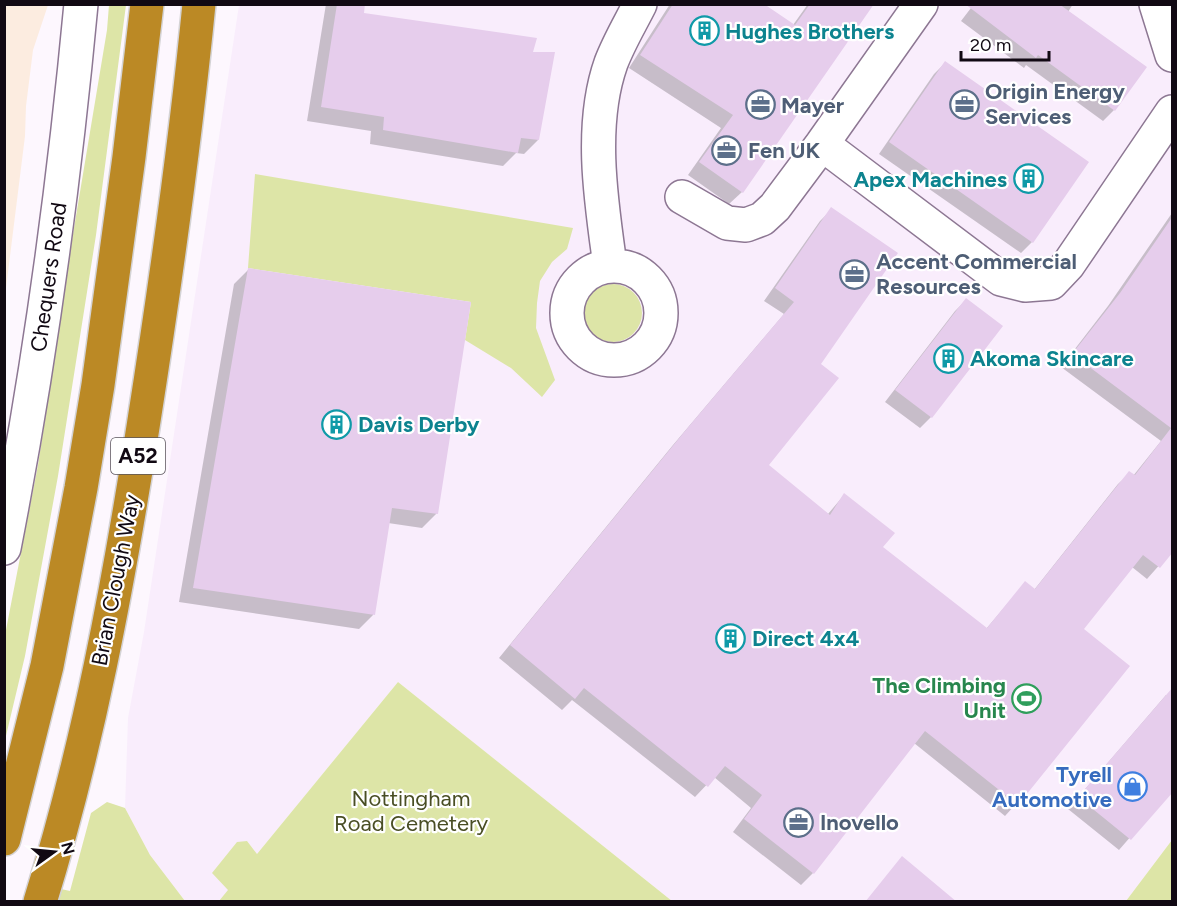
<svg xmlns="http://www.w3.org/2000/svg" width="1177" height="906" font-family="Figtree,sans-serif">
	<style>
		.built { fill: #f9edfc }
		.industrial { fill: #fcece0 }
		.green { fill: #dde5a7 }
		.shadow { fill: #0003 }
		.building { fill: #e6cdec }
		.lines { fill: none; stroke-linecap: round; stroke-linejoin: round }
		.minor-casing { stroke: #8d7793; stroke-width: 36 }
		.highway-casing { stroke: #d4d3d5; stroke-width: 36 }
		.minor { stroke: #fff; stroke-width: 33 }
		.highway { stroke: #bb8925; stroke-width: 33 }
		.labels { text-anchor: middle; stroke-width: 4.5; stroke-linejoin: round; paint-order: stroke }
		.shield { fill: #fff; stroke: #58535a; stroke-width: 1.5 }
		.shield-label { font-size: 21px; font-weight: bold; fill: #110913 }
		.culture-label { font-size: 22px; font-weight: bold; fill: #0d838f; stroke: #fff; text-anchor: start }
		.service-label { font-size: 22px; font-weight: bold; fill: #4e5e75; stroke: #fff; text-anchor: start }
		.street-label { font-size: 22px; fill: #110913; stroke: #fff }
		.leisure-label { font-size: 22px; font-weight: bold; fill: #27864d; stroke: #fff; text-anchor: end }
		.shop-label { font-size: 22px; font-weight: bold; fill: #366cbe; stroke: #fff; text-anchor: end }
		.park-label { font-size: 22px; fill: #494e24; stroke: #fff }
	</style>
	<rect width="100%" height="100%" fill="#fdf7fe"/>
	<!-- built -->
	<path class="built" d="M239,5H1172V840L1126,901H672L398,682L257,854L247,841L213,873L239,901H185L150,855L125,808L128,718L144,632Z"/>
	<!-- industrial -->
	<path class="industrial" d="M5,4L48,5L33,50L26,106L25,136L5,296Z"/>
	<!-- green -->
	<path class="green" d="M109,5H126L96,235L58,476L25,656L5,740V635L38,465L73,234L107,30Z
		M255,174L573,228L567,249L552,262L540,281L537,303L536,328L555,380L542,397L511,368L465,340L471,302L248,268Z
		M584 313a29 29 0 1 1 58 0a29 29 0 1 1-58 0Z
		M398,682L672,901H219L228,890L212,873L237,842L247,841L257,854Z
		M107,802L125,808L150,855L185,901H58L61,889L70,891L91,813Z
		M1172,840V901H1126Z"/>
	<!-- shadow -->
	<path class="shadow" d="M326,4H364L362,14L532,53L538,140L524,154L516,153L503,166L370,144L371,131L307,121Z
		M670,4H761L793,25L808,4H873L742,192L729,204L688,175L721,128L629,68Z
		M974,4H1073L1068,12L1114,110L1103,121L1026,65L1024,68L961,21Z
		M945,63L1032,242L1021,253L879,154L934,74Z
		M832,209L819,364L767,465L828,514L844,495L881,547L986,629L1025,583L1034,590L1118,484L1130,473L1133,476L1161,441L1061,367L1108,306L1172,213V555L1170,553L1147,579L1132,567L1082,629L1128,666L1016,804L1005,816L914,743L813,873L801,885L733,832L751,808L714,777L695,797L572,700L562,710L499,658L673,445L784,314L764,301L820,221Z
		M248,270L437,513L422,528L388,523L373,615L359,629L179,602L234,284Z
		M966,300L931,417L920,428L885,402L955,311Z
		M1166,695L1172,789L1119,850L1068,809Z"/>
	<!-- building -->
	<path class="building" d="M337,4H365L364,13L537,38L533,52H555L539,140L521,138L518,153L383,130L384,117L321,107Z
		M673,4H764L795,25L810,4H874L743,193L699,162L733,115L640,55Z
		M965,4H1059L1147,67L1115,111L1038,55L1036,58Z
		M945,61L1089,162L1033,243L889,142Z
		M831,207L898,253L821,364L839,378L769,465L830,515L844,493L895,533L883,547L987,628L1025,581L1035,589L1129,471L1135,475L1171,428L1072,354L1120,293L1173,216V552L1160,568L1143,555L1084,629L1130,666L1018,805L925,731L814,874L744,819L762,795L725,766L708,787L584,688L575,699L510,645L685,431L794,302L775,288Z
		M248,268L471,302L438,514L392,508L375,615L193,588Z
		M966,298L1003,326L932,418L895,390Z
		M1173,687V792L1131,840L1078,797Z
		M902,856L957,902H865Z"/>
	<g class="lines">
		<defs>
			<path id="minor" d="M1156,4L1172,55
				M822,144L1001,279L1025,285L1051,283L1068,265L1172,112
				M682,197L727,223L746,225L762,219L775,207L822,144L921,4
				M610,265C601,201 589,125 611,63C619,42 630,24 640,4
				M567 313a47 47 0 1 1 94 0a47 47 0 1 1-94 0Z
				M4,548C39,369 64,186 81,4"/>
			<path id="highway" d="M4,839L47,666L81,488L98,385L129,157L147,4
				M40,902C88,747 118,587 143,427C165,287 185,146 199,4"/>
		</defs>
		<!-- minor casing -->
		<use href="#minor" class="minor-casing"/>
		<!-- highway casing -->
		<use href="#highway" class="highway-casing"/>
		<!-- minor -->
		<use href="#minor" class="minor"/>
		<!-- highway -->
		<use href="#highway" class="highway"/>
	</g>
	<!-- icons -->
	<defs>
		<symbol id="building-ring" viewBox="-11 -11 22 22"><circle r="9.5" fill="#fff" stroke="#0f9aa8" stroke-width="1.5"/><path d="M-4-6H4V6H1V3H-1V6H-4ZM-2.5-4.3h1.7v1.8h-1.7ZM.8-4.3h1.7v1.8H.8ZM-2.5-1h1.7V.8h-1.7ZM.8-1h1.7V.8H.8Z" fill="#0f9aa8"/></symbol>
		<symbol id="office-ring" viewBox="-11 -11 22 22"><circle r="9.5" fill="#fff" stroke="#5c6f8a" stroke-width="1.5"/><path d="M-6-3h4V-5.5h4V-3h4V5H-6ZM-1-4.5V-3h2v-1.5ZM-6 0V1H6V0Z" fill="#5c6f8a"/></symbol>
		<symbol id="stadium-ring" viewBox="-11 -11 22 22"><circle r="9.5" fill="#fff" stroke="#2e9e5b" stroke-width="1.5"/><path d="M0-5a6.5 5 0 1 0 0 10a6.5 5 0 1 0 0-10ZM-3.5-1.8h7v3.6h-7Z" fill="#2e9e5b"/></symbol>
		<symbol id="shop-ring" viewBox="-11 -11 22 22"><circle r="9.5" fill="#fff" stroke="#3f7fe0" stroke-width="1.5"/><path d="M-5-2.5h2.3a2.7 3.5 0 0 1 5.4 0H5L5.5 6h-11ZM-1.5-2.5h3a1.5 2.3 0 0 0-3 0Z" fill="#3f7fe0"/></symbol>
	</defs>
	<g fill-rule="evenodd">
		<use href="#building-ring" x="688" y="14" width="33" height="33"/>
		<use href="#office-ring" x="948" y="88" width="33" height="33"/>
		<use href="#office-ring" x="744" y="88" width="33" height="33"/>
		<use href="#office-ring" x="710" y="134" width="33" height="33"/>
		<use href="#building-ring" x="1012" y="162" width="33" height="33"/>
		<use href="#office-ring" x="838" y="258" width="33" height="33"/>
		<use href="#building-ring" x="932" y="342" width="33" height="33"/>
		<use href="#building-ring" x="320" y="408" width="33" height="33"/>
		<use href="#building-ring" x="714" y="622" width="33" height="33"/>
		<use href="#stadium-ring" x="1010" y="682" width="33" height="33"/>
		<use href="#shop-ring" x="1116" y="770" width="33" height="33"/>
		<use href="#office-ring" x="782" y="806" width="33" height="33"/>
	</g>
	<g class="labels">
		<!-- shield labels -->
		<rect class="shield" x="111" y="438" width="54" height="36" rx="4.5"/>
		<g class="shield-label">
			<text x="138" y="463">A52</text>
		</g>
		<!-- culture labels -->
		<g class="culture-label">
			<text x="725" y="39">Hughes Brothers</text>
			<text x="1007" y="187" text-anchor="end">Apex Machines</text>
			<text x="970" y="366">Akoma Skincare</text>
			<text x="358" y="432">Davis Derby</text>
			<text x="752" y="646">Direct 4x4</text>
		</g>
		<!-- service labels -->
		<g class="service-label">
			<text x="985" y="99">Origin Energy<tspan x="985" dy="25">Services</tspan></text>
			<text x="781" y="113">Mayer</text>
			<text x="748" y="158">Fen UK</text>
			<text x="876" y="269">Accent Commercial<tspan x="876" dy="25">Resources</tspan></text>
			<text x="820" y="830">Inovello</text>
		</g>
		<!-- street labels -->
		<g class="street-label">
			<text transform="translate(48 277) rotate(-82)" y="8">Chequers Road</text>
			<text transform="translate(115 580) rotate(-79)" y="8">Brian Clough Way</text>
		</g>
		<!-- leisure labels -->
		<g class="leisure-label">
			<text x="1006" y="693">The Climbing<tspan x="1006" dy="25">Unit</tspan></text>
		</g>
		<!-- shop labels -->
		<g class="shop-label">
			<text x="1112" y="782">Tyrell<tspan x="1112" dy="25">Automotive</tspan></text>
		</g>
		<!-- park labels -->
		<g class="park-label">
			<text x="411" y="806">Nottingham<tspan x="411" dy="25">Road Cemetery</tspan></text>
		</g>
	</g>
	<!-- border -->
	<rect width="1177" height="906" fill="none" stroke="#110913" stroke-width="12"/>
	<!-- north arrow -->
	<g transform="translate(54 852) rotate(75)" stroke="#ffffff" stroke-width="4.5" paint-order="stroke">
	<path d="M0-4.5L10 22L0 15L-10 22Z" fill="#110913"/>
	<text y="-9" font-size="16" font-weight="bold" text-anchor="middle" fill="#110913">N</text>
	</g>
	<!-- scale -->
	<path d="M961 51v9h88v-9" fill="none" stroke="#110913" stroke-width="3"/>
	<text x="970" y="51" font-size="18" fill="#110913" stroke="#ffffff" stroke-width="4.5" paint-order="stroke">20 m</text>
</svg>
